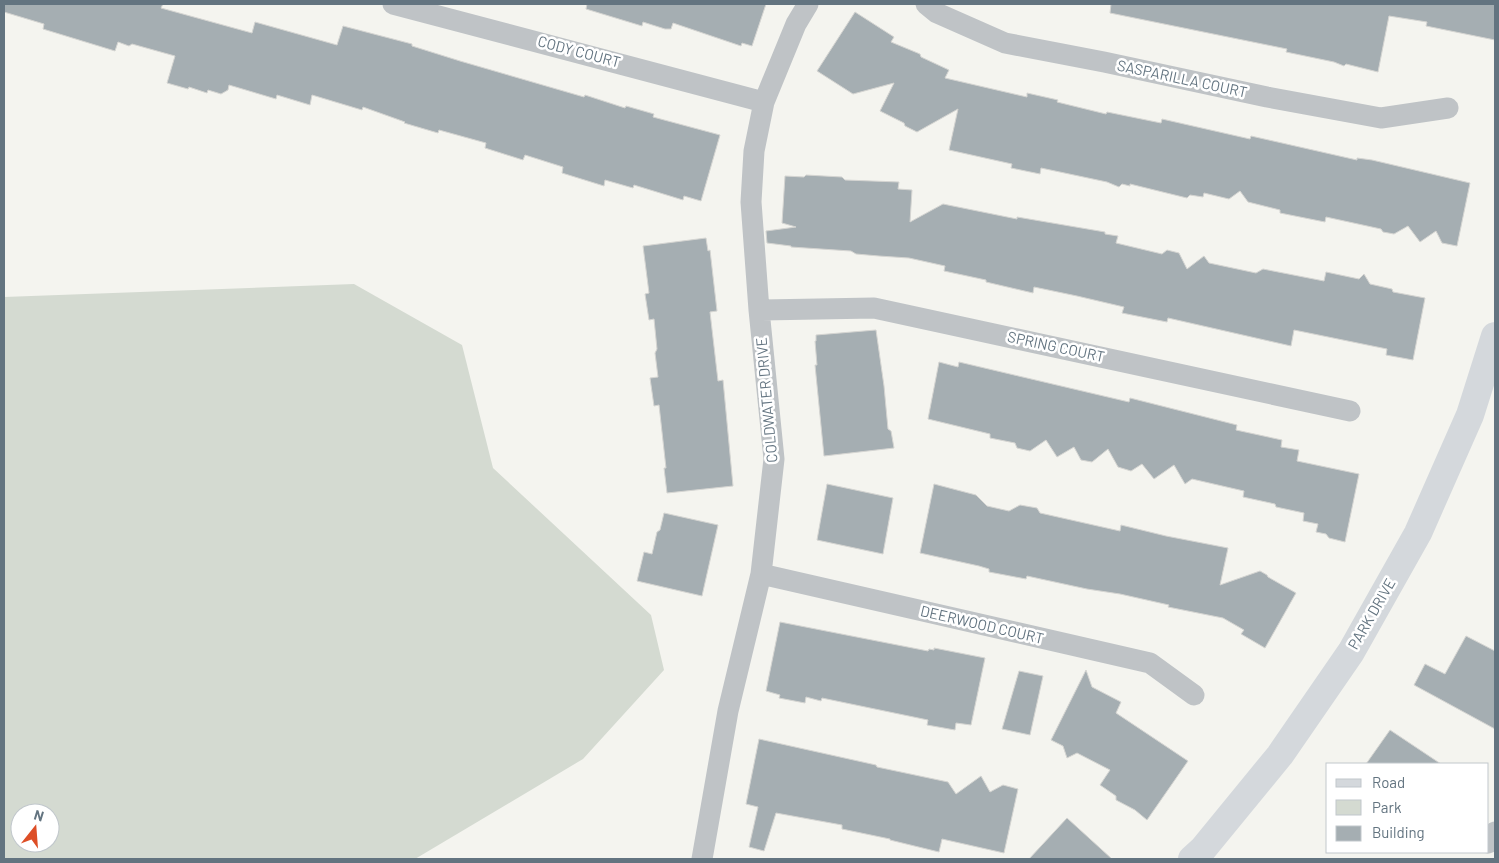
<svg xmlns="http://www.w3.org/2000/svg" width="1499" height="863" font-family="Barlow,sans-serif">
	<style>
		.green { fill: #d4dad1; fill-rule: evenodd }
		.building { fill: #a5aeb2; stroke: #d5d5d2 }
		.lines { fill: none; stroke-linecap: round; stroke-linejoin: round }
		.street { stroke: #bfc3c6; stroke-width: 21 }
		.secondary { stroke: #d4d8dc; stroke-width: 28 }
		.labels { text-anchor: middle; stroke-width: 5; stroke-linejoin: round; paint-order: stroke }
		.street-label { font-size: 15px; fill: #637480; stroke: #fff }
	</style>
	<rect width="100%" height="100%" fill="#f4f4ef"/>
	<!-- green -->
	<path class="green" d="M354,284L462,345L493,468L651,615L664,670L583,759L415,859H4V297ZM20,813H50V843H20Z"/>
	<!-- building -->
	<path class="building" d="M4,4H163L161,8L252,33L255,22L337,45L343,26L412,44V46L460,61L584,97L585,95L625,108L626,106L654,114L653,117L720,135L701,201L684,196L683,200L634,185L633,188L605,180L604,186L562,173L563,167L525,155L523,160L485,148L486,143L439,130L438,133L404,123L405,122L363,107L362,110L312,95L310,105L277,95L276,99L229,85L228,90L221,94L208,90L207,93L189,87L188,89L167,83L175,56L132,44L129,46L118,42L115,51L43,29L44,24L4,12Z
		M587,4H766L752,46L742,43L741,46L673,23L671,29H665L643,22L642,26L586,9Z
		M1111,4H1495V40L1426,26L1427,22L1389,16L1378,72L1346,64L1344,66L1334,62L1286,52L1287,49L1110,13Z
		M855,12L894,37L891,42L920,54L921,57L949,70L945,78L1027,97V93L1058,100L1057,102L1106,114L1107,112L1161,123L1162,119L1250,139L1251,136L1357,160V158L1372,160L1470,183L1457,246L1442,243L1436,231L1420,242L1408,226L1394,234L1383,232L1381,229L1326,217L1325,222L1280,213V210L1248,202L1240,191L1229,199L1204,193L1203,197L1190,195L1187,198L1130,184V186L1122,184L1119,187L1107,182L1041,168L1040,174L1011,168L1012,164L949,150L958,109L917,132L905,126L904,123L880,111L894,83L853,94L817,71Z
		M806,175L842,177L845,180L899,182L898,189L912,190L910,222L943,204L1017,219V217L1105,232V234L1118,236L1116,243L1162,254L1167,250L1179,253L1187,269L1204,256L1209,263L1256,273L1263,269L1324,281L1326,272L1359,279L1364,274L1370,284L1392,289L1393,292L1425,298L1413,360L1386,355L1387,349L1294,330L1291,346L1168,318L1167,322L1122,313L1124,307L1077,296L1034,287L1033,293L986,282V280L944,271L945,266L909,258L879,256L856,254L851,251L791,247V246L767,243L766,231L796,227L782,223L785,176L804,177Z
		M706,238L708,251L710,250L717,311L710,312L718,381L723,380L733,486L667,493L664,468H666L659,405L654,406L650,378L658,377L655,353L657,349L654,319L649,320L645,294L649,293L643,246Z
		M876,330L884,386L888,429L891,431L894,448L824,456L815,365H817L815,341H816V335Z
		M939,362L958,367L959,362L1129,402L1130,398L1237,425L1236,430L1282,440L1281,447L1299,450L1297,461L1359,474L1345,542L1329,538L1326,534L1316,532L1318,524L1303,521L1304,513L1276,507L1275,504L1243,497L1244,491L1192,479L1185,484L1174,465L1154,479L1142,464L1131,471L1118,467L1108,449L1092,462L1081,460L1074,447L1057,457L1046,440L1030,451L1017,448L1015,443L990,438V434L928,419Z
		M827,484L893,498L883,554L817,540Z
		M934,484L976,495L987,506L1009,511L1020,505L1037,508L1040,513L1120,531L1121,525L1166,536L1228,548L1220,585L1260,571L1267,575L1268,577L1296,593L1265,648L1241,634L1244,630L1223,618L1168,607L1169,605L1120,594L1087,589L1027,576L1026,579L989,572V569L979,566L920,553Z
		M664,513L718,525L702,596L637,581L644,552L652,554L657,532L660,530Z
		M780,622L928,651L929,649L934,650V648L985,658L971,725L956,723L955,730L927,725L928,720L822,698L821,701L806,697L805,703L779,698L780,695L766,691Z
		M1466,636L1495,651V729L1414,685L1425,664L1445,674Z
		M1086,670L1092,687L1121,702L1116,713L1188,761L1147,820L1135,810L1116,800V796L1100,785L1110,770L1077,753L1067,758L1063,746L1051,740Z
		M1019,671L1043,676L1030,735L1002,729Z
		M1390,730L1441,764H1366Z
		M759,739L876,765L877,767L948,782L956,794L981,776L990,792L1003,785L1018,789L1004,853L942,839L939,852L890,840V839L842,829V825L776,813L764,851L749,847L758,807L746,804Z
		M1067,818L1112,859H1029Z"/>
	<g class="lines">
		<!-- street -->
		<path class="street" d="M393,4L764,102
			M926,4L937,13L1005,43L1104,62L1267,97L1381,118L1448,108
			M759,310L874,308L1350,411
			M761,574L1150,663L1194,695
			M1488,843L1495,832
			M702,859L728,711L761,574L774,459L759,310L751,202L754,151L764,102L796,24L808,4"/>
		<!-- secondary -->
		<path class="secondary" d="M1192,859L1203,849L1280,755L1351,652L1418,533L1470,415L1495,336"/>
	</g>
	<g class="labels">
		<!-- street labels -->
		<g class="street-label">
			<text transform="translate(579 52) rotate(15)" y="5">CODY COURT</text>
			<text transform="translate(1182 79) rotate(12)" y="5">SASPARILLA COURT</text>
			<text transform="translate(1056 347) rotate(12)" y="5">SPRING COURT</text>
			<text transform="translate(767 400) rotate(-95)" y="5">COLDWATER DRIVE</text>
			<text transform="translate(1372 614) rotate(-60)" y="5">PARK DRIVE</text>
			<text transform="translate(982 625) rotate(13)" y="5">DEERWOOD COURT</text>
		</g>
	</g>
	<!-- border -->
	<rect width="1499" height="863" fill="none" stroke="#637480" stroke-width="10"/>
	<!-- legend -->
	<rect x="1326" y="763" width="162" height="90" fill="#ffffff" stroke="#c1c7cc"/>
	<rect x="1336" y="779" width="25" height="8" fill="#d4d8dc" stroke="#c1c7cc"/>
	<text x="1372" y="788" font-size="15" fill="#637480">Road</text>
	<rect x="1336" y="800" width="25" height="15" fill="#d4dad1" stroke="#c1c7cc"/>
	<text x="1372" y="813" font-size="15" fill="#637480">Park</text>
	<rect x="1336" y="826" width="25" height="15" fill="#a5aeb2" stroke="#c1c7cc"/>
	<text x="1372" y="838" font-size="15" fill="#637480">Building</text>
	<!-- north arrow -->
	<g transform="translate(35 828) rotate(17)"><circle r="24" fill="#ffffff" stroke="#c1c7cc"/>
	<path d="M0-4L9 19L0 12L-9 19Z" fill="#dd4e26"/>
	<text y="-8" font-size="14" font-weight="bold" text-anchor="middle" fill="#637480">N</text>
	</g>
</svg>
